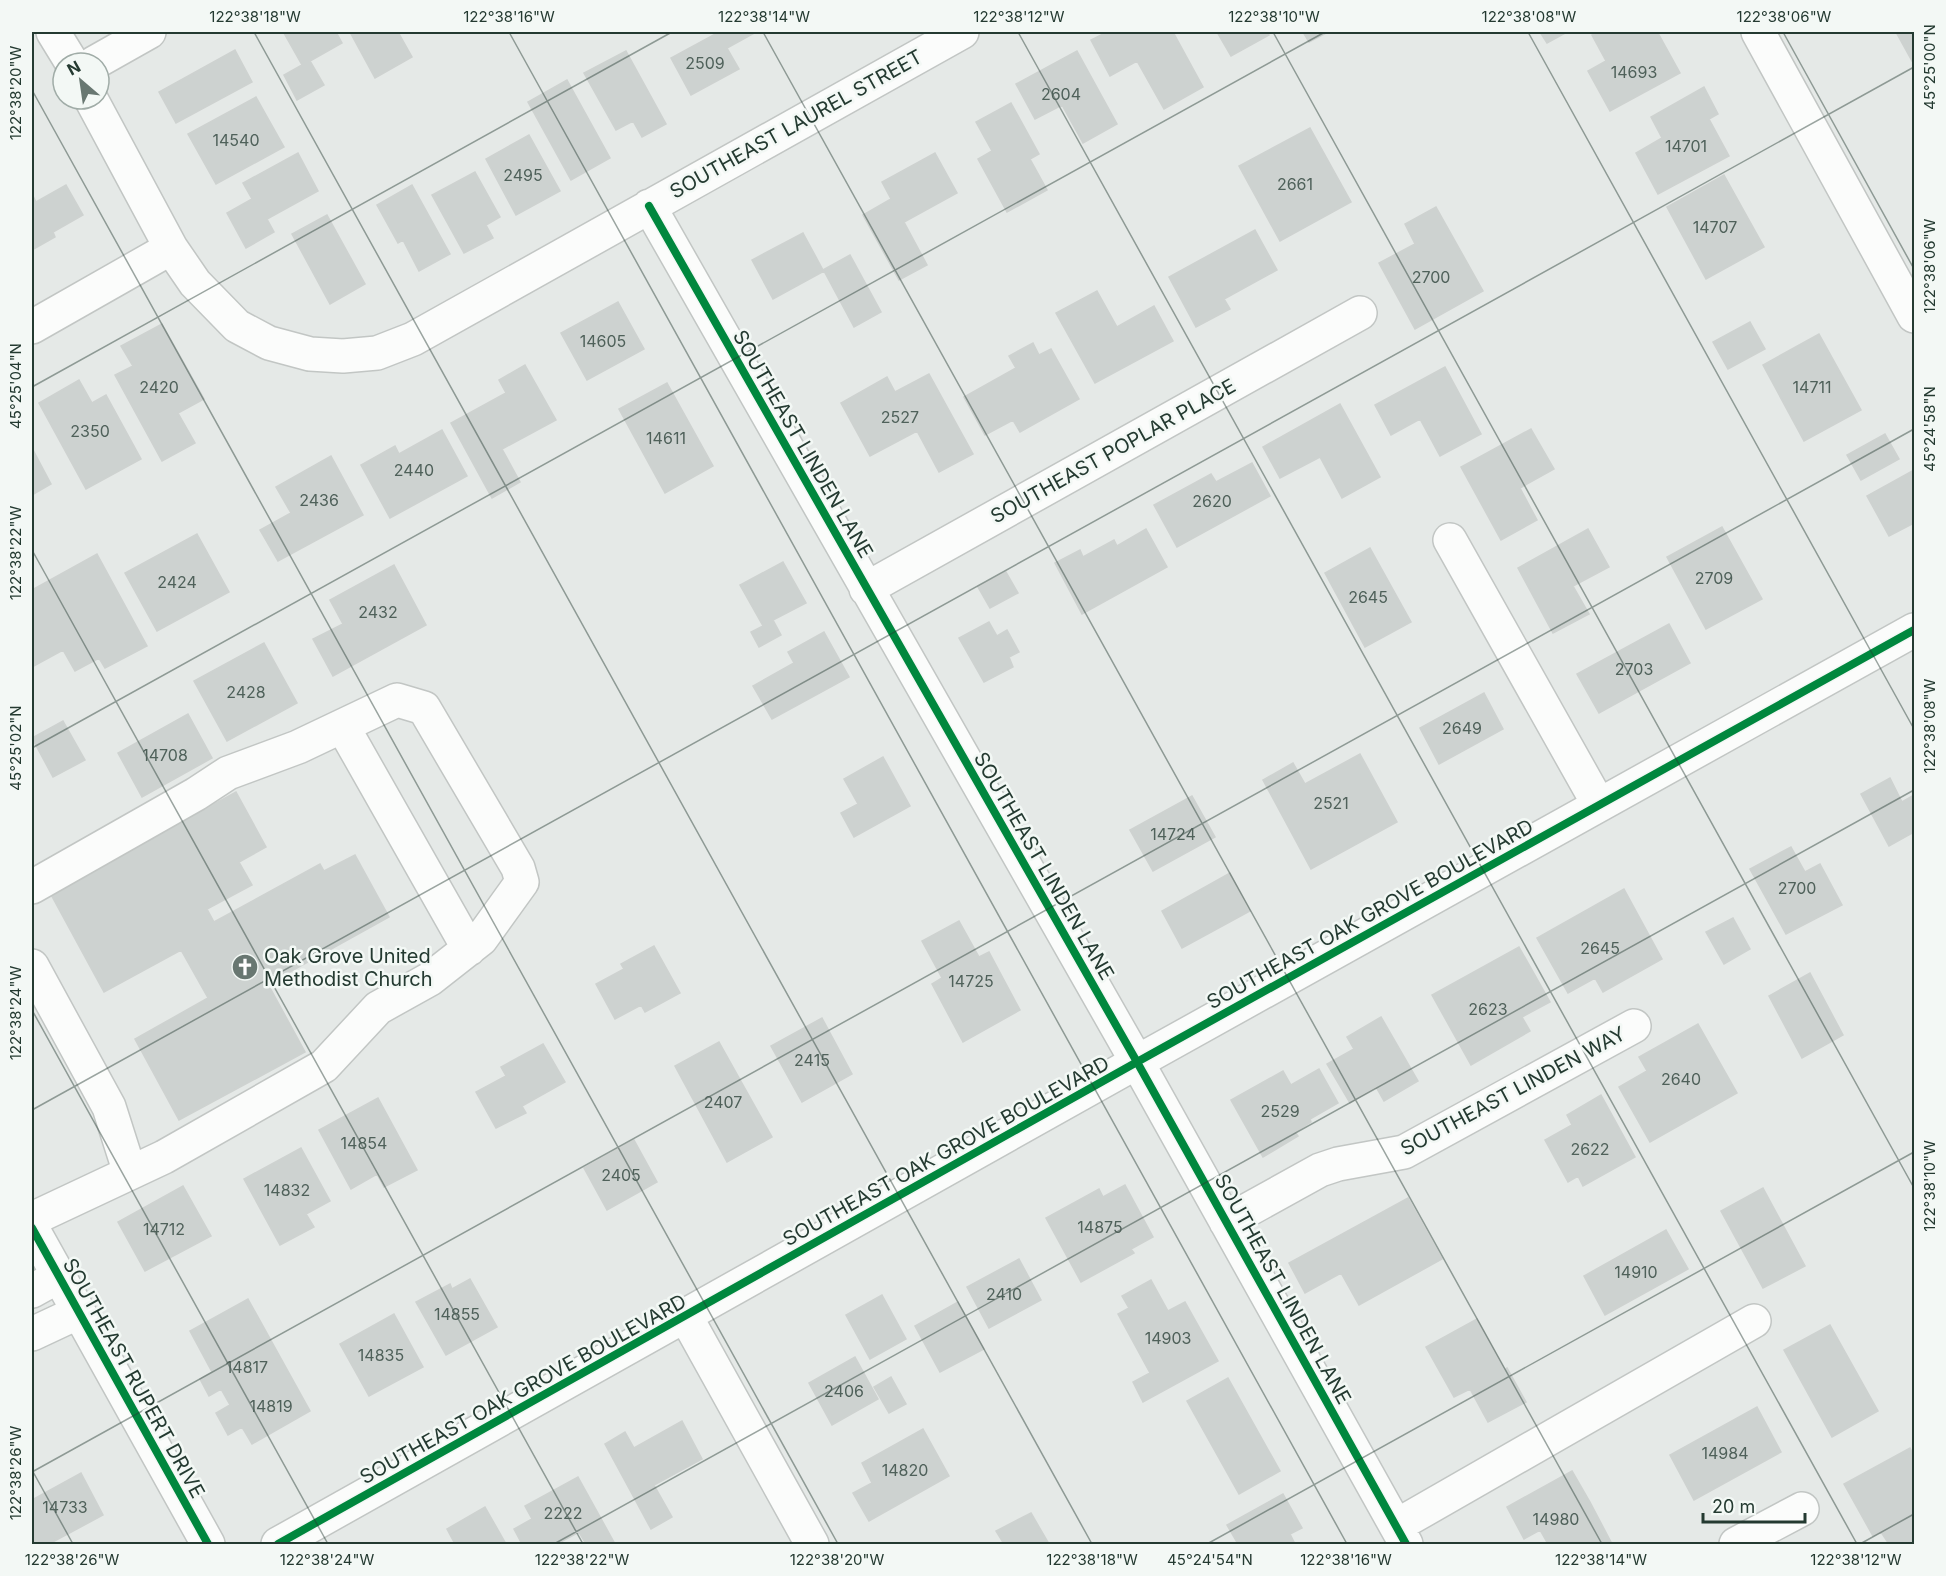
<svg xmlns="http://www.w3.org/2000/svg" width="1946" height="1576" font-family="Inter,sans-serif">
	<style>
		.building { fill: #cdd2d0; stroke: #ced2d0; stroke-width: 1.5 }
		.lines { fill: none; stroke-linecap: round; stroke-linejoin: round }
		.minor-casing { stroke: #c2c6c4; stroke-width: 36 }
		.minor { stroke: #fbfcfb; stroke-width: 33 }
		.cycleway-casing { stroke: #f3f8f5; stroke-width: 11 }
		.cycleway { stroke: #00873e; stroke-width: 8 }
		.ticks { fill: none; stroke: #243a31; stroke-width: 1.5; stroke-opacity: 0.45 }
		.labels { text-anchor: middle; stroke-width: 5; stroke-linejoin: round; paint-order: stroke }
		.number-label { font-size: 16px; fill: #4f615a }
		.street-label { font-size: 20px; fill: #243a31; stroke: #f3f8f5 }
		.poi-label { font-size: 20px; fill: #243a31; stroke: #f3f8f5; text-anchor: start }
		.neatline { fill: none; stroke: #243a31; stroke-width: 2 }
		.ticks-label { font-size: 15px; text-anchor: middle; fill: #243a31 }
	</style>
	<rect width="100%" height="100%" fill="#e5e9e7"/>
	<!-- building -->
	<path class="building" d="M286,32H336L342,43L310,61L324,85L297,100L284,75L302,65L284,33Z
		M350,32H398L412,57L375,78Z
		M719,32H756L727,48L739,69L691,95L671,58Z
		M1107,32H1173L1203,87L1164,109L1137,61L1110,76L1091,40Z
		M1217,32H1267L1269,35L1231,56Z
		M1303,32H1328L1309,42Z
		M1540,32H1567L1547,43Z
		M1599,32H1660L1658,33L1680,73L1610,111L1588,71L1606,61L1592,35Z
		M1896,32H1914V60L1912,61Z
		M235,50L252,82L176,123L159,92Z
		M626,51L666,124L642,137L633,121L616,130L584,73Z
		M1077,51L1117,124L1083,143L1062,105L1035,119L1016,84Z
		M567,80L610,158L571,180L528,102Z
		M1704,87L1718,114L1709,119L1729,156L1658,194L1636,153L1662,138L1651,117Z
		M256,97L284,147L216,184L188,134Z
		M1011,103L1039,154L1030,159L1047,190L1007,212L978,159L992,151L976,122Z
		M1310,128L1351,202L1280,241L1239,166Z
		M529,135L560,191L516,215L486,159Z
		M298,153L318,191L267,219L274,232L246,248L227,213L252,199L243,183Z
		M935,153L957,193L904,222L927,265L899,280L863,215L891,199L882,182Z
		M475,172L500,217L486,225L493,238L464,253L432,195Z
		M1724,175L1764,247L1706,279L1667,207Z
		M66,185L83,215L53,232L55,237L32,250V194L36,202Z
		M412,185L450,254L419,271L403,240L398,243L377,205Z
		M1436,207L1483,291L1415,329L1379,263L1415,244L1405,224Z
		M327,215L365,284L330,304L292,234Z
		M1255,230L1277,270L1224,299L1230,309L1196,327L1169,277Z
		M803,233L823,270L850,255L881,312L854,327L824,271L773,299L752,260Z
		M1097,291L1117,327L1154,306L1173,341L1095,383L1056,313Z
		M618,302L644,349L587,380L561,333Z
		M1750,322L1765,349L1728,369L1713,342Z
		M162,324L204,399L178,413L195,443L162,461L115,375L133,366L121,346Z
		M1819,334L1861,410L1804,441L1763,365Z
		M1033,343L1039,355L1051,349L1079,399L1020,432L1013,420L985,435L964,397L1016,368L1009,356Z
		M525,365L556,420L502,449L520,482L492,498L451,423L506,393L499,380Z
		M1445,367L1481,434L1440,456L1420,419L1391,435L1375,405Z
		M929,374L973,454L939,472L917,431L870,456L841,403L887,377L895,392Z
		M79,380L92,403L106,395L141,459L86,489L39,403Z
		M667,383L713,466L665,493L619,409Z
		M1340,404L1380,477L1342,498L1320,457L1280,478L1263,447Z
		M1531,429L1554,469L1520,488L1537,520L1501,540L1461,467Z
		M442,430L467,476L390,518L361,465L395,446L399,454Z
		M1885,434L1899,459L1861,480L1847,455Z
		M32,448L51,484L32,495Z
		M331,456L363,515L278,561L260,530L291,513L276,487Z
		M1252,463L1270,496L1177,547L1154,505L1211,474L1216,482Z
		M1914,470V523L1889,536L1867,496Z
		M1722,527L1762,599L1706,629L1667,557Z
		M1146,529L1167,567L1082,614L1055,563L1080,550L1083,557L1114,540L1117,546Z
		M1588,529L1609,567L1573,586L1589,614L1553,633L1518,568Z
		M197,534L229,592L157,631L125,573Z
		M1370,548L1411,622L1365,647L1325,573Z
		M97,554L147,646L105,668L99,658L75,671L63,650L32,667V590Z
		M783,562L806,603L773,620L781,635L759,647L751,632L763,626L740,585Z
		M394,565L426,625L333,676L313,639L343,624L330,600Z
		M1006,572L1018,593L990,608L978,587Z
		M989,622L997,636L1007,630L1019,652L1009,657L1013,667L984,682L959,638Z
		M1669,624L1690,663L1599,713L1577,674Z
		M824,632L849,677L772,719L753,686L794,663L788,652Z
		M264,643L297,703L227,741L194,681Z
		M1484,693L1503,729L1439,764L1420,728Z
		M188,714L212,758L142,797L118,753Z
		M63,721L85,760L53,777L32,738Z
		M1360,754L1397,822L1311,869L1263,780L1293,763L1305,784Z
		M883,757L910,806L854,837L841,813L858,804L844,779Z
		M1890,778L1902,802L1914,795V832L1889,846L1861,794Z
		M236,792L266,847L239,862L252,885L207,909L214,922L320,864L324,871L355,855L389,917L268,984L305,1052L179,1120L135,1039L208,998L181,950L104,992L48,889L207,802L209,807Z
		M1192,796L1215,837L1153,871L1130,830Z
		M1791,847L1805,872L1820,864L1842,905L1786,934L1750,869Z
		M1230,873L1250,911L1182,948L1162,911Z
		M1624,889L1662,959L1603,992L1595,978L1568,993L1537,938Z
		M1733,918L1750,949L1724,964L1706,932Z
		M959,921L979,957L989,952L1020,1010L963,1042L932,984L942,978L922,941Z
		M654,946L680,993L645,1012L641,1005L615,1019L596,984L624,969L621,964Z
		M1519,947L1550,1002L1522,1017L1530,1031L1471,1065L1432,995Z
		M1810,973L1843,1035L1802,1058L1769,996Z
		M1381,1017L1418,1081L1384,1101L1376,1087L1350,1103L1327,1064L1354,1049L1347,1037Z
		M822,1018L852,1074L802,1102L771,1046Z
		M1698,1024L1737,1093L1650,1142L1619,1087L1647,1071L1639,1057Z
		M719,1042L772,1137L727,1162L675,1066Z
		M543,1044L565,1082L522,1106L526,1113L496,1128L476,1092L506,1076L501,1067Z
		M1319,1069L1338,1103L1310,1119L1311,1122L1295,1132L1298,1136L1263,1157L1231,1100L1283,1071L1291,1085Z
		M1601,1095L1635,1157L1583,1186L1578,1176L1568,1182L1545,1140L1572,1125L1567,1115Z
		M378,1098L417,1170L384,1187L377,1174L351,1189L319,1130Z
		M634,1140L657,1182L607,1210L584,1168Z
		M301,1148L330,1201L306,1214L314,1227L280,1245L244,1179Z
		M1125,1185L1153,1237L1131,1249L1134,1253L1081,1282L1046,1218L1099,1189L1103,1197Z
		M183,1186L211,1236L145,1271L118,1222Z
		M1763,1188L1805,1266L1763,1288L1721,1211Z
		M1408,1198L1442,1259L1359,1305L1341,1273L1305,1293L1289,1263Z
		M1666,1230L1688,1269L1605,1315L1584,1276Z
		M1019,1259L1041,1300L989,1328L967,1287Z
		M470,1279L497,1327L446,1355L416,1302L450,1284L452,1289Z
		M1151,1280L1168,1311L1185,1302L1218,1361L1143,1402L1133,1382L1150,1373L1118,1314L1129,1308L1122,1296Z
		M882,1295L906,1339L870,1359L846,1315Z
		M248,1299L310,1411L252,1444L242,1427L228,1435L216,1413L230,1405L221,1389L209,1396L200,1379L212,1372L190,1331Z
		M958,1302L984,1349L940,1372L915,1326Z
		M394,1314L423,1367L369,1396L340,1344Z
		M1477,1319L1505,1370L1507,1368L1526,1402L1488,1422L1470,1389L1454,1397L1426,1347Z
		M1830,1325L1878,1411L1832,1437L1784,1350Z
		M855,1357L878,1399L832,1425L809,1383Z
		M891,1377L906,1404L889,1413L874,1387Z
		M1228,1378L1280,1471L1239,1494L1187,1401Z
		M1757,1407L1781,1452L1694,1500L1670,1455Z
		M682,1421L702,1459L654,1485L672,1517L651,1529L605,1444L625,1432L634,1448Z
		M923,1429L949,1476L869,1521L853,1493L872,1483L862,1463Z
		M1910,1448L1914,1456V1544H1889L1881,1532L1873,1536L1844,1484Z
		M1572,1471L1590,1502L1612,1544H1548L1540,1530L1524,1539L1507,1507Z
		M81,1473L103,1515L49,1544H32V1500Z
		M578,1477L615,1544H586L579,1532L557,1544H522L514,1529L532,1519L525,1506Z
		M1283,1494L1302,1528L1290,1534L1295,1544H1238L1227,1525Z
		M485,1507L506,1544H455L447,1529Z
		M1031,1513L1049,1544H1004L996,1531Z"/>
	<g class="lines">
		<defs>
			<path id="minor" d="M53,32L72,63
				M1758,32L1914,316
				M94,63L149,32
				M91,99L171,248L195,283L237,326L269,343L310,354L343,356L377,353L413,339L962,32
				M649,206L1137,1062L1406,1544
				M32,327L171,248
				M1450,540L1599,805
				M866,589L1360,313
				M343,727L469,949
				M32,887L196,794L228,773L298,747L397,700L424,708L518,868L522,882L481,939L430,979L378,1008L324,1066L164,1157L32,1219
				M32,966L109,1107L130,1173
				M1226,1222L1320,1170L1338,1164L1404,1152L1634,1026
				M32,1228L208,1544
				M32,1291L59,1276
				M686,1317L812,1544
				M32,1334L79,1312
				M1396,1526L1754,1321
				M278,1544L1137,1062L1914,630
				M1736,1544L1802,1509"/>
		</defs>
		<!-- minor casing -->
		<use href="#minor" class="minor-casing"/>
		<!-- minor -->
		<use href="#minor" class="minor"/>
		<defs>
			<path id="cycleway" d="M649,206L1137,1062L1406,1544
				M32,1228L208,1544
				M278,1544L1137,1062L1914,630"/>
		</defs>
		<!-- cycleway casing -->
		<use href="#cycleway" class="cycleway-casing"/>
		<!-- cycleway -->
		<use href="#cycleway" class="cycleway"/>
	</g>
	<!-- ticks -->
	<path class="ticks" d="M254,32L1092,1544M509,32L1347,1544M763,32L1602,1544M1018,32L1857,1544M1273,32L1914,1188M1528,32L1914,729M1783,32L1914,269M32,90L838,1544M32,387L672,32M32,550L583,1544M32,748L1325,32M32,1010L328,1544M32,1110L1914,67M32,1470L73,1544M32,1472L1914,429M554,1544L1914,790M1207,1544L1914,1152M1860,1544L1914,1514"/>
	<!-- icons -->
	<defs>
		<symbol id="church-disc" viewBox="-11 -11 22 22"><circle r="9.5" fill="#687771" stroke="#f3f8f5"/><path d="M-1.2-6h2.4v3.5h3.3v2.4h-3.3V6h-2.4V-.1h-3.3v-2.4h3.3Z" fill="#fff"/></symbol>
	</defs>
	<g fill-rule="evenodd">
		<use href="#church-disc" x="230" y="952" width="30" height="30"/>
	</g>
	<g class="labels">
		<!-- number labels -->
		<g class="number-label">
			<text x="705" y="69">2509</text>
			<text x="1634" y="78">14693</text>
			<text x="1061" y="100">2604</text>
			<text x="236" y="146">14540</text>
			<text x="1686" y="152">14701</text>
			<text x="523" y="181">2495</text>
			<text x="1295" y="190">2661</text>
			<text x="1715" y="233">14707</text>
			<text x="1431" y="283">2700</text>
			<text x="603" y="347">14605</text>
			<text x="159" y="393">2420</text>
			<text x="1812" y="393">14711</text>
			<text x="900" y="423">2527</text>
			<text x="90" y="437">2350</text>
			<text x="666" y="444">14611</text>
			<text x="414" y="476">2440</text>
			<text x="319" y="506">2436</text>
			<text x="1212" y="507">2620</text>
			<text x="1714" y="584">2709</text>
			<text x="177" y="588">2424</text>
			<text x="1368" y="603">2645</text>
			<text x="378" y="618">2432</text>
			<text x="1634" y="675">2703</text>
			<text x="246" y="698">2428</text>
			<text x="1462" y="734">2649</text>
			<text x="165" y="761">14708</text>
			<text x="1331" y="809">2521</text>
			<text x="1173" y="840">14724</text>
			<text x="1797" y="894">2700</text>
			<text x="1600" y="954">2645</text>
			<text x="971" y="987">14725</text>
			<text x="1488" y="1015">2623</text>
			<text x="812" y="1066">2415</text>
			<text x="1681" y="1085">2640</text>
			<text x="723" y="1108">2407</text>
			<text x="1280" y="1117">2529</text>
			<text x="364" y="1149">14854</text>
			<text x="1590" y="1155">2622</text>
			<text x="621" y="1181">2405</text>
			<text x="287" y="1196">14832</text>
			<text x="1100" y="1233">14875</text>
			<text x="164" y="1235">14712</text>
			<text x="1636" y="1278">14910</text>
			<text x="1004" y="1300">2410</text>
			<text x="457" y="1320">14855</text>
			<text x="1168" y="1344">14903</text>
			<text x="381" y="1361">14835</text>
			<text x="247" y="1373">14817</text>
			<text x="844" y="1397">2406</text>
			<text x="271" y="1412">14819</text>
			<text x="1725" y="1459">14984</text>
			<text x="905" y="1476">14820</text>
			<text x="65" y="1513">14733</text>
			<text x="563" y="1519">2222</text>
			<text x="1556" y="1525">14980</text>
		</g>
		<!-- street labels -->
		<g class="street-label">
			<text transform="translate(796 124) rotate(-29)" y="7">SOUTHEAST LAUREL STREET</text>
			<text transform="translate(803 444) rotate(60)" y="7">SOUTHEAST LINDEN LANE</text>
			<text transform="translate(1113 451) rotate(-29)" y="7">SOUTHEAST POPLAR PLACE</text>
			<text transform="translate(1044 866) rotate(60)" y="7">SOUTHEAST LINDEN LANE</text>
			<text transform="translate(1370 914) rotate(-29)" y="7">SOUTHEAST OAK GROVE BOULEVARD</text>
			<text transform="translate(1513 1091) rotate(-28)" y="7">SOUTHEAST LINDEN WAY</text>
			<text transform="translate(946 1151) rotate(-29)" y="7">SOUTHEAST OAK GROVE BOULEVARD</text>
			<text transform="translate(1283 1289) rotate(61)" y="7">SOUTHEAST LINDEN LANE</text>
			<text transform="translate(134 1378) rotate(61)" y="7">SOUTHEAST RUPERT DRIVE</text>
			<text transform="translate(523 1389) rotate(-29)" y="7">SOUTHEAST OAK GROVE BOULEVARD</text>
		</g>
		<!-- poi labels -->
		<g class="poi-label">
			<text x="264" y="963">Oak Grove United<tspan x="264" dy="23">Methodist Church</tspan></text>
		</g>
	</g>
	<!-- border -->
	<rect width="1946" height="1576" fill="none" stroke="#f3f8f5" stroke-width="66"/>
	<!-- north arrow -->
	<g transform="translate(81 81) rotate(331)"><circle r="28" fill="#f3f8f5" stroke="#a0aca7" stroke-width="1.5"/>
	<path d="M0-4.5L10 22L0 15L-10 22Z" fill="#687771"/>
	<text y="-9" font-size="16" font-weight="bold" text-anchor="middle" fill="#243a31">N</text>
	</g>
	<!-- scale -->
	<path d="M1703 1513v9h102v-9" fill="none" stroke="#243a31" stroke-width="3"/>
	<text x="1712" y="1513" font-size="18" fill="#243a31" stroke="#f3f8f5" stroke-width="4.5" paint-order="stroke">20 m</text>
	<rect x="33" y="33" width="1880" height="1510" class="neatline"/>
	<g class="ticks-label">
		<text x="255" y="22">122°38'18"W</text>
		<text x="509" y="22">122°38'16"W</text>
		<text x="764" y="22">122°38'14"W</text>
		<text x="1019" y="22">122°38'12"W</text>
		<text x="1274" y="22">122°38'10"W</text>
		<text x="1529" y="22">122°38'08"W</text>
		<text x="1784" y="22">122°38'06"W</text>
		<text transform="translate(1930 67) rotate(-90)" y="5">45°25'00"N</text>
		<text transform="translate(16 93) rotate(-90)" y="5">122°38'20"W</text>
		<text transform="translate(1930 266) rotate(-90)" y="5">122°38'06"W</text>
		<text transform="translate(16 386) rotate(-90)" y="5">45°25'04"N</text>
		<text transform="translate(1930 429) rotate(-90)" y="5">45°24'58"N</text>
		<text transform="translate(16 553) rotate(-90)" y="5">122°38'22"W</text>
		<text transform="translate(1930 726) rotate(-90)" y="5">122°38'08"W</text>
		<text transform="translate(16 748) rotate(-90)" y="5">45°25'02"N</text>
		<text transform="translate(16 1013) rotate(-90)" y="5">122°38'24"W</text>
		<text transform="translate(1930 1186) rotate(-90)" y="5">122°38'10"W</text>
		<text transform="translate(16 1473) rotate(-90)" y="5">122°38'26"W</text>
		<text x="72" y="1565">122°38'26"W</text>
		<text x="327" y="1565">122°38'24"W</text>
		<text x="582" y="1565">122°38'22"W</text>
		<text x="837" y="1565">122°38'20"W</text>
		<text x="1092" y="1565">122°38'18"W</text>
		<text x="1210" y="1565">45°24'54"N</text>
		<text x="1346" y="1565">122°38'16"W</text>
		<text x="1601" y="1565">122°38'14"W</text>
		<text x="1856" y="1565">122°38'12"W</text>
	</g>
</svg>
